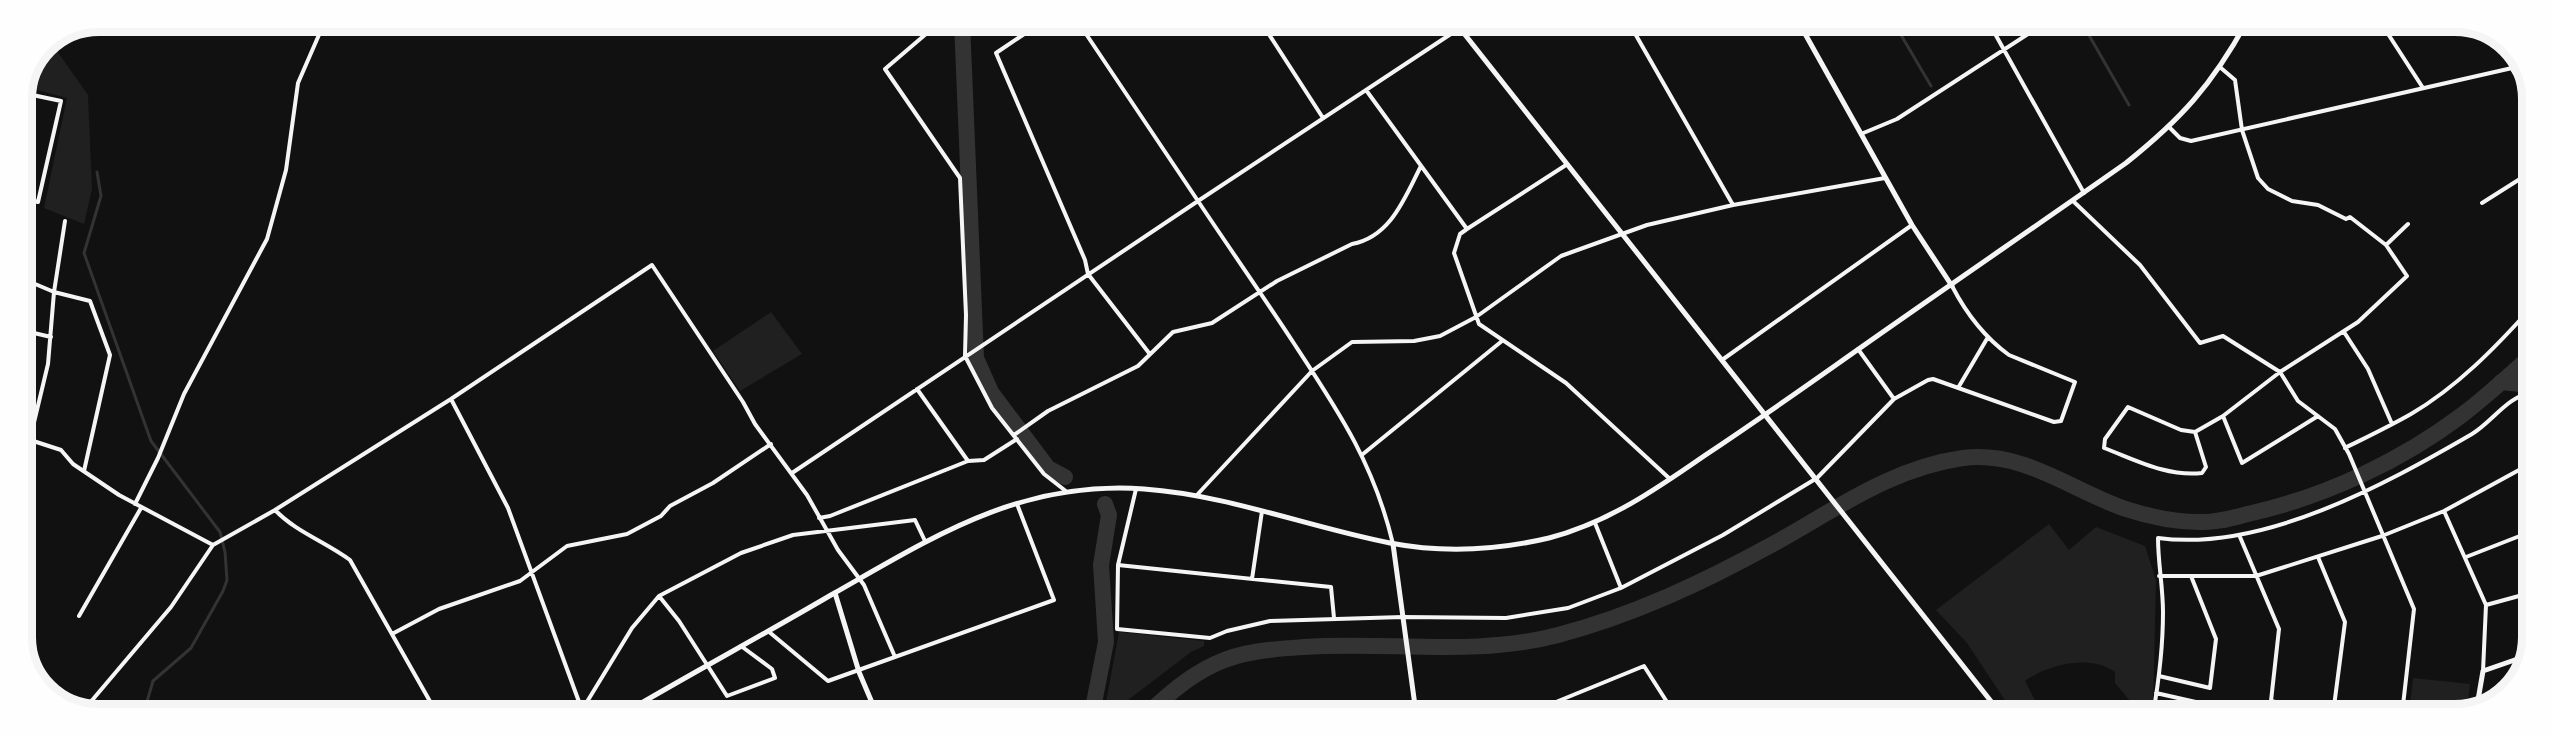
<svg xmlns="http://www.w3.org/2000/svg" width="2553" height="735" font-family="Barlow,sans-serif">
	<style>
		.green { fill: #202020 }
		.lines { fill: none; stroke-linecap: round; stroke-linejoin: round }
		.stream { stroke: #333; stroke-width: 3 }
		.river { stroke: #333; stroke-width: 16 }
		.minor { stroke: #f5f5f5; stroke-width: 4 }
		.tertiary { stroke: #f5f5f5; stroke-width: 5 }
		.secondary { stroke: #f5f5f5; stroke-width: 5 }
		.rim { fill: none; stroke: #f5f5f5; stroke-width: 8 }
	</style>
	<rect width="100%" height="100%" fill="#111"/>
	<!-- green -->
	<path class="green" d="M50,41L88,95L92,189L84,224L44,208L67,98L26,87L44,44Z
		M771,312L802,354L740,391L713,351Z
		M2049,524L2069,550L2096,527L2145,546L2156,580L2153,708L2146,714H2141L2115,683V672C2091,654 2048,664 2025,681L2036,702L2030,714H2014L1967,643L1936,610Z
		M1119,632L1204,641V646L1191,652L1111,713L1105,708Z
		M2413,678L2470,684L2467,710L2455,714H2409Z"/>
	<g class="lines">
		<!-- stream -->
		<path class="stream" d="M1894,23L1931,86
			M2082,23L2129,105
			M97,172L101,196L84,253L151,441L220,532L225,552L227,580L223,591L191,648L153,681L144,712"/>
		<!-- river -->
		<path class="river" d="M962,22L976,358L991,392L1048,468L1065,477
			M2501,382L2531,385
			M1092,713L1106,642L1101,565L1109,515L1105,504
			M1148,713C1169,694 1189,676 1215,664C1242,651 1274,649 1303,647C1388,641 1475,657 1558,635C1634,615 1704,582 1773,544C1835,510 1891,468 1963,458C2024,450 2072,491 2126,509C2150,517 2175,522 2200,522C2217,523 2235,517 2252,513C2326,496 2401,461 2462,415C2486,397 2508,376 2531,356"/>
		<!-- minor -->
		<path class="minor" d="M940,22L885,69L960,178L966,315L965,356L992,408L1044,474L1067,492
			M1042,22L996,53L1085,260L1088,274L1149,353
			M1261,22L1323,118
			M1629,23L1733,205
			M1989,23L2084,193
			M2381,23L2423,88
			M2221,68L2235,80L2242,130L2258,178L2268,189L2292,201L2318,205L2346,219L2350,217L2386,245L2407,276L2358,322L2280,372L2223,416L2242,463L2318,416
			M2512,69L2532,102
			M1366,90L1467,229L1460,234L1454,253L1479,324L1566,383L1670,479
			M2170,128L2180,138L2191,141L2521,66
			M1861,134L1897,119L2045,23
			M21,199L38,202L61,101L23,93
			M2073,201L2140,265L2200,343L2223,336L2280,372L2298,401L2335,429L2349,454L2414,609L2402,714
			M2482,203L2531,172
			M1467,229L1566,165
			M2386,245L2408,224
			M21,278L54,292L90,301L110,355L84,471
			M21,330L51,337
			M2344,332L2368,369L2392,424
			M1858,349L1894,399
			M1722,360L1912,225
			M1958,388L1988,337
			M917,389L968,461
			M451,399L508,508L582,710
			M2195,432L2206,467L2202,473C2167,477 2136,460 2104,448L2105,439L2128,407L2181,430L2195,432L2223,416
			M1014,435L1048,411L1138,366L1173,332L1212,323L1277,281L1352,244C1391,237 1405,197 1421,166
			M21,437L61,450L73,464L119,495L213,545L275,510L451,399L652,265L743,402L755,424L807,495L838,550L864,585L895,657
			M30,439L48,364L54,292L65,221
			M2345,448C2367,437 2390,426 2411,414C2457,387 2495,348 2531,308
			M1363,454L1502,341
			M792,473L1198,201L1078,22
			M1136,489L1118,565L1117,629L1210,638L1227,631L1270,621L1403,617L1506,618L1568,608L1621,588L1723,535L1817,478L1894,399L1928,380L1933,379L2054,422L2061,421L2075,382L2009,355C1984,337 1966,313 1952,286
			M1196,496L1312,371L1352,342L1414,341L1440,336L1476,317L1561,256L1647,225L1733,205L1885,178
			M135,504L158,458L184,394L267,239L286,170L298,83L325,21
			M275,510C296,532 326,542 350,560L436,712
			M2444,511L2486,605L2483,671
			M819,518L830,516L968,461L984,460L1017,439
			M1595,523L1621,588
			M2240,537L2279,629L2271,701L2328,714
			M1393,544C1374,464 1339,412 1295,345C1263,296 1230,249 1198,201L1469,22
			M2318,557L2345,622L2333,714
			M2466,557L2530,532
			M1118,565L1331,587L1334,618
			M2159,576H2256L2382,536L2444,511L2530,464
			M1252,579L1262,511
			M659,596L679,621L727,696L775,678L772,669L741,646
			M2486,605L2530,593
			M79,616L141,508
			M768,631L828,681L1054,600L1017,504
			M392,634L439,609L520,581L567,546L627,534L661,516L670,506L713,483L771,444
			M2159,676L2210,688L2216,639L2191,576
			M2156,693L2209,705L2208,714
			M582,710L632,628L659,596L741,553L793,535L915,520L925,541
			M83,711L171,607L213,545
			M1266,713L1280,704H1343L1349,713
			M1529,713L1644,666L1674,713
			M2153,714C2159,680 2163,646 2163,612C2163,587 2158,563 2158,538C2263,552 2384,485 2472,434C2492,422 2508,396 2531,393"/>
		<!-- tertiary -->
		<path class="tertiary" d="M1455,22L2001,714
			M1799,23L1912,225L1952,286
			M1393,544L1416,713
			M835,593L859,672L876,712
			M2477,706L2483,671L2529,655"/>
		<!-- secondary -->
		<path class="secondary" d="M626,712C694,672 763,635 831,595C933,537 1020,480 1144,489C1228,495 1308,527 1390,543C1442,553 1498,550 1549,538C1607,523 1655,490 1704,456C1749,426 1792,396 1836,365C1932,297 2029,231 2126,163C2181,119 2212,85 2246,23"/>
	</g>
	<!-- crop -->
	<path d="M0 0H2553V735H0ZM99 32H2455A67 67 0 0 1 2522 99V637A67 67 0 0 1 2455 704H99A67 67 0 0 1 32 637V99A67 67 0 0 1 99 32Z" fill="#fefefe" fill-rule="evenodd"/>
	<path class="rim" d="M99 32H2455A67 67 0 0 1 2522 99V637A67 67 0 0 1 2455 704H99A67 67 0 0 1 32 637V99A67 67 0 0 1 99 32Z"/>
</svg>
